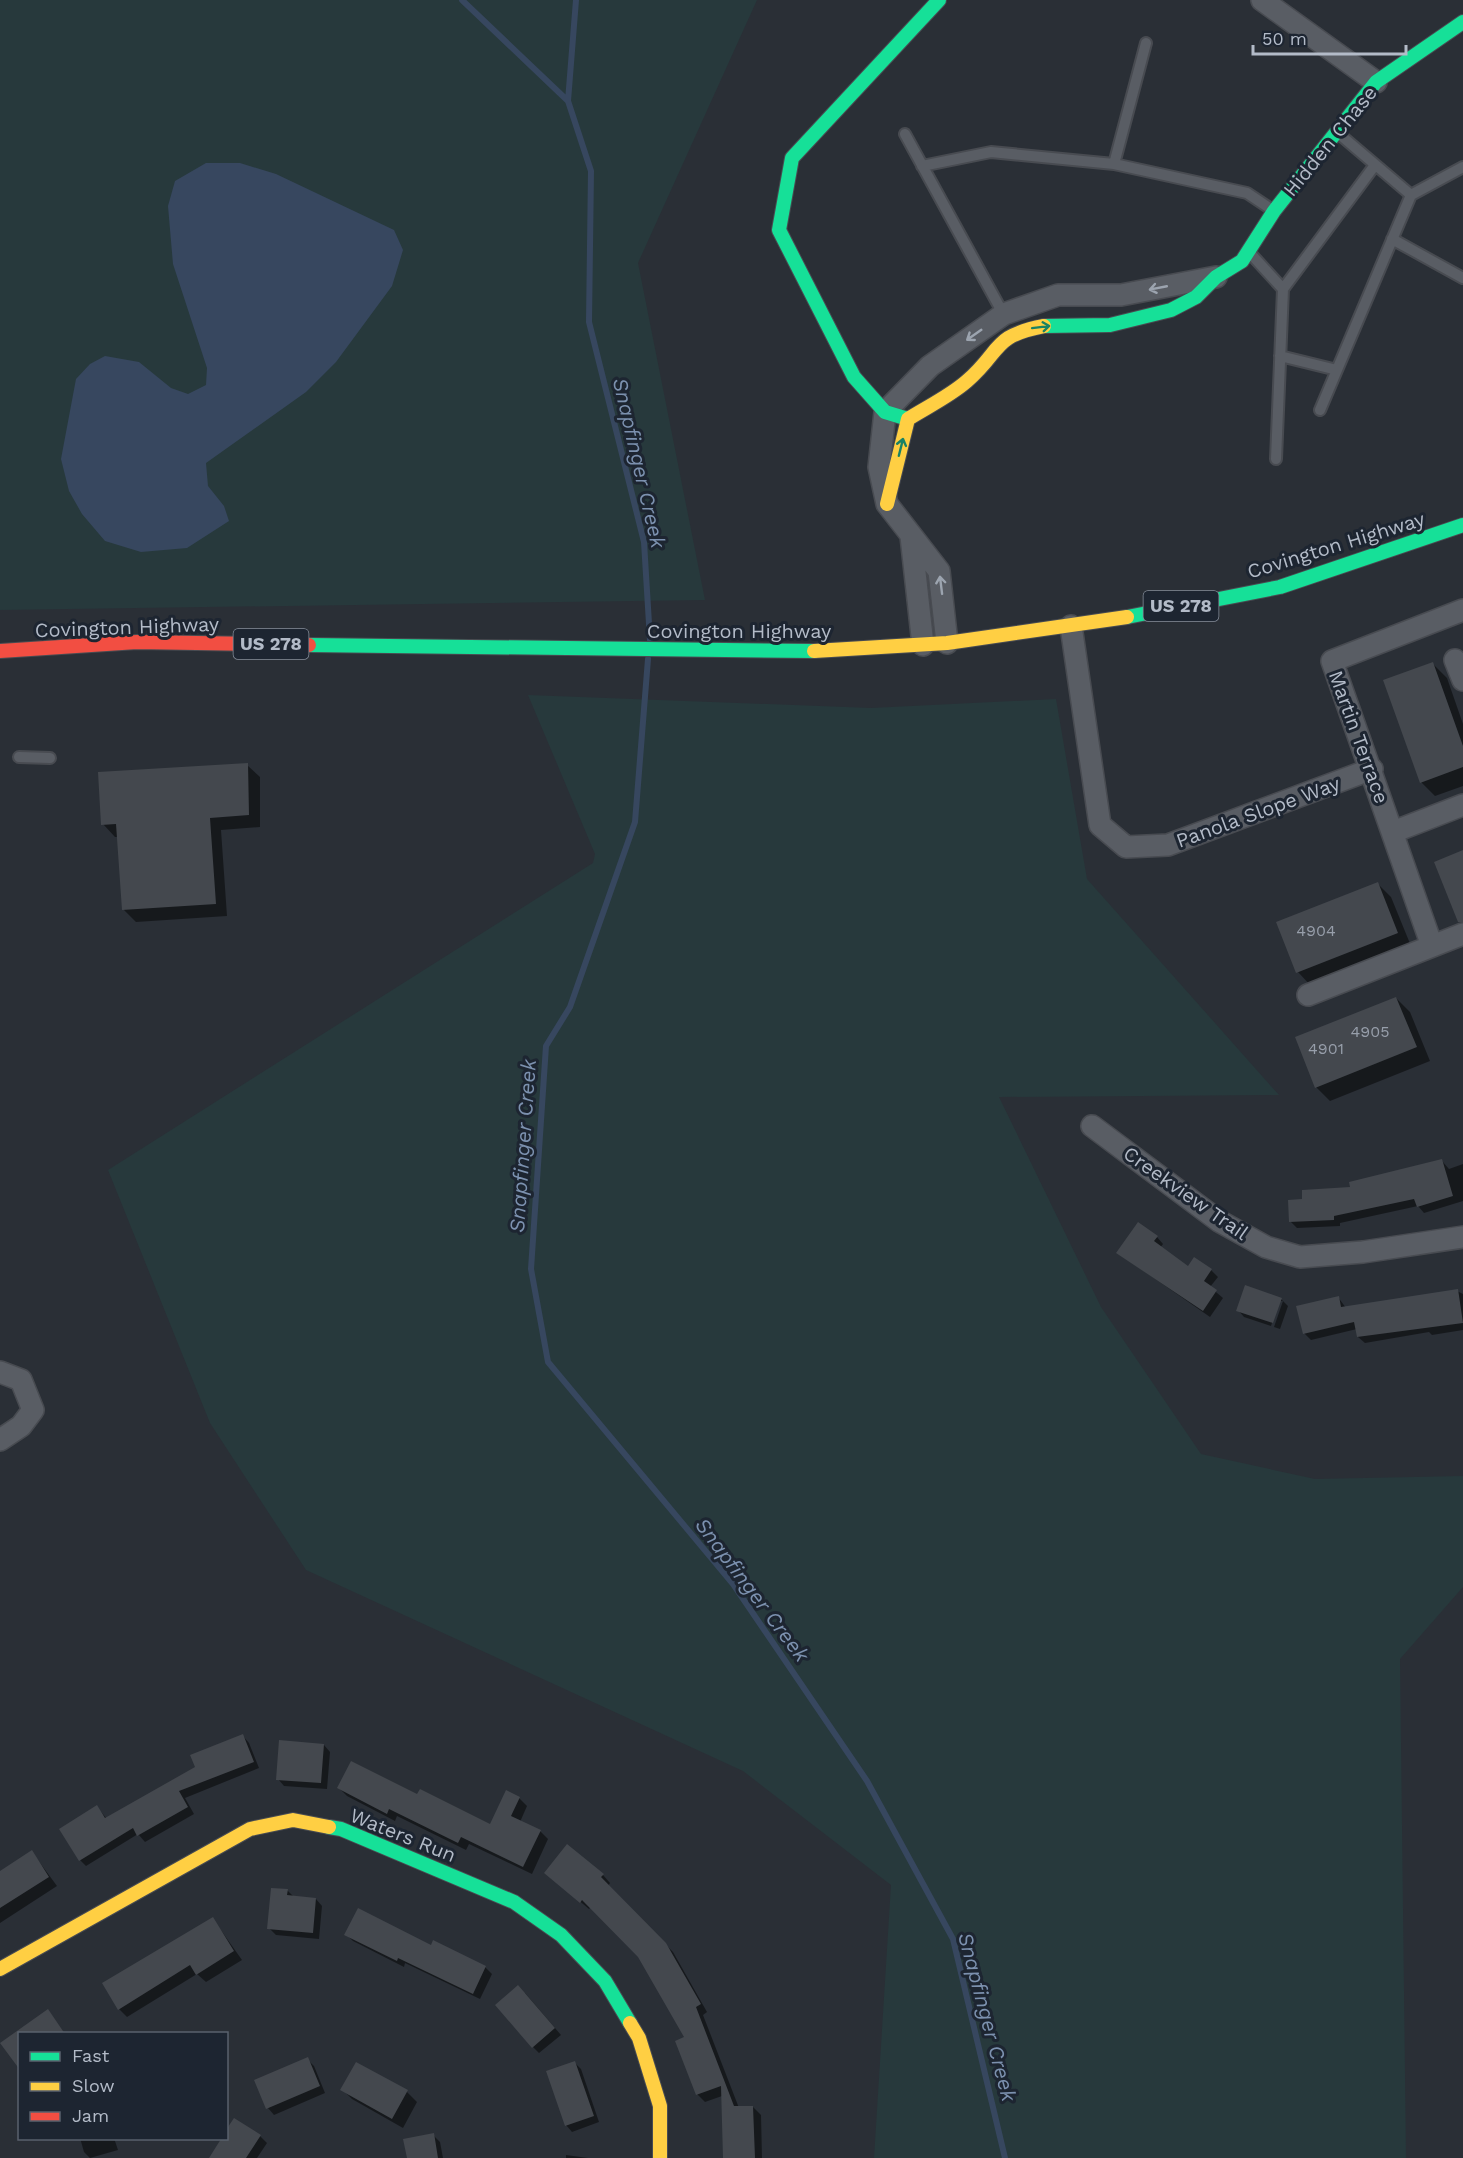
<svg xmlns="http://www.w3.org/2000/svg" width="1463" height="2158" font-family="'Work Sans',sans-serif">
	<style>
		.green { fill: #27393c }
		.water { fill: #37475f }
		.shadow { fill: #0007 }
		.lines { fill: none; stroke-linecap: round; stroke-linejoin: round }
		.stream { stroke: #37475f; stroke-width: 6 }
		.building { fill: #44484e }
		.lane-casing { stroke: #484b51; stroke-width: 14 }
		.street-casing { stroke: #484b51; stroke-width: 24 }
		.fast-casing { stroke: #484b51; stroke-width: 16 }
		.slow-casing { stroke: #484b51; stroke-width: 16 }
		.jam-casing { stroke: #484b51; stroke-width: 16 }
		.lane { stroke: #595d64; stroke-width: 10 }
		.street { stroke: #595d64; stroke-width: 21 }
		.fast { stroke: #16e098; stroke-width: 14 }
		.slow { stroke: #ffcf43; stroke-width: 14 }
		.jam { stroke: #f24e42; stroke-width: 14 }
		.oneway { stroke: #9ca4af }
		.oneway2 { stroke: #1a8264 }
		.labels { text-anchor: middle; stroke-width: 6; stroke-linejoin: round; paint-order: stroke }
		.number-label { font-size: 16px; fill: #979eaa }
		.shield { fill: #1d2531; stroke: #868e9b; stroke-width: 1.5 }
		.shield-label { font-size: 18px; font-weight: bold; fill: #b3bbc8 }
		.street-label { font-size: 20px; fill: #b3bbc8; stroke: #1d2531 }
		.water-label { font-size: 21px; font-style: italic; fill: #7c91af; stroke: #1d2531 }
	</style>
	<rect width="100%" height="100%" fill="#2a2f36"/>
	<!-- green -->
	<path class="green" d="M0,0H757L638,263L705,600L0,610Z
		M528,695L871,708L1056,699L1087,879L1279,1095L999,1097L1101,1307L1201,1454L1315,1479L1463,1476V1587L1400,1659L1406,2158H874L891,1885L743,1771L306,1570L210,1423L108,1170L593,863L595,854Z"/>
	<!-- water -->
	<path class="water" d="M206,163H240L276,174L394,230L403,250L392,286L336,362L306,392L206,463L208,486L224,506L229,521L187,548L141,552L105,541L82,514L69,491L61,459L76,379L90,364L105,356L139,362L171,388L188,394L206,385L207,368L173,264L168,206L175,181Z"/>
	<!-- shadow -->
	<path class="shadow" d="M1433,664L1447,678L1463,724V786L1435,796L1421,782Z
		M247,765L260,777V827L221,830L227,916L136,922L124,910L119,837H115L103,824Z
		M1377,883L1391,897L1411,946L1311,986L1298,972Z
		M1396,998L1410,1012L1430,1061L1330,1101L1316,1087Z
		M1442,1161L1449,1169L1463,1164V1201L1424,1213L1418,1206L1340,1223V1226L1297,1228L1290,1221L1304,1201Z
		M1157,1237L1163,1244L1160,1248L1188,1268L1211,1270L1218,1277L1210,1287L1223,1298L1210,1317L1118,1253Z
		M1457,1291L1463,1294V1330L1432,1335L1429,1332L1365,1343L1358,1337L1357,1329L1311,1340L1304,1333L1338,1297L1346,1308Z
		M1281,1299L1288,1306L1280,1329L1274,1327L1283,1301H1279L1271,1326L1244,1317L1238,1310Z
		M243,1736L249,1743L259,1768L185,1798L194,1814L145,1842L138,1834L86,1866L80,1860L97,1807L107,1819L197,1768Z
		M324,1745L330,1752L327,1789L284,1786L278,1779Z
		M339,1788L418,1796L490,1826L506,1792L519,1798L527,1806L520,1822L540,1831L548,1839L532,1874L469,1844L466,1850L397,1816L395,1821L347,1796Z
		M32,1852L57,1886L0,1923V1873Z
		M546,1873L603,1875L610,1883L608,1886L673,1952L707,2012L703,2015L739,2108L753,2107L761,2115L762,2158H724L722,2096L705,2102L697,2094L686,2038L639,1956L591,1907L589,1909Z
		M287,1890L294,1897L316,1899L322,1906L319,1939L276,1935L269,1928Z
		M213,1919L242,1960L206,1982L197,1974L127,2017L119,2009Z
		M346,1934L432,1947L485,1967L492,1974L480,1999L405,1963L404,1967L353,1941Z
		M525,1993L561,2035L539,2053L533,2047Z
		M307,2059L314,2066L325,2093L274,2115L268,2108L256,2081Z
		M575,2063L581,2069L599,2122L572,2132L566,2125Z
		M342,2089L407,2092L417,2102L403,2128L352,2099Z
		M433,2135L440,2142L443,2158H408Z
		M260,2136L267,2143L257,2158H211L223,2138Z
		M80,2138H114L118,2150L90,2158L84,2152Z
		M566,2155L588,2158H566Z"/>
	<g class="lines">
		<!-- stream -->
		<path class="stream" d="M462,0L568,101L591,171L589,322L644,542L650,640
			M568,101L576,0
			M648,659L635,822L570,1007L546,1046L531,1269L548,1362L733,1584L867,1781L953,1939L1005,2158"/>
	</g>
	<!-- building -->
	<path class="building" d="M1433,662L1463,746V767L1420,783L1383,680Z
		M248,763L249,815L210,818L216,904L122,910L116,824L101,825L98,772Z
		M1463,850V922H1458L1434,862Z
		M1378,882L1398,933L1296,973L1276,922Z
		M1396,997L1417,1047L1315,1088L1295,1037Z
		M1442,1159L1453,1196L1417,1207L1414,1199L1334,1216V1220L1289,1222L1288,1200L1302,1199V1190L1350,1187L1349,1182Z
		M1138,1222L1158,1236L1154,1241L1188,1266L1194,1257L1212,1269L1204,1281L1217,1290L1203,1311L1116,1253Z
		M1245,1285L1282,1298L1273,1323L1236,1311Z
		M1458,1289L1463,1323L1357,1337L1354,1322L1303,1334L1296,1306L1339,1296L1341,1307Z
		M243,1734L254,1762L179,1791L188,1807L137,1836L133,1828L79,1861L59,1829L97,1805L105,1818L195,1767L190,1755Z
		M279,1740L324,1744L321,1783L276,1780Z
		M351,1761L417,1794L420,1789L490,1824L506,1790L520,1797L511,1816L541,1830L523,1867L461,1837L458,1843L389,1809L387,1814L337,1788Z
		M567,1844L604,1874L601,1877L666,1943L701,2004L696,2007L734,2106H753L755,2158H723L721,2086L696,2095L675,2041L684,2037L638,1957L582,1900L580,1903L544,1873Z
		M32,1850L49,1877L0,1908V1871Z
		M271,1888L288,1889L287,1895L316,1898L313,1933L267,1929Z
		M358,1908L431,1945L433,1940L486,1966L473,1994L398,1958L397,1961L344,1935Z
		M213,1917L234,1951L196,1975L190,1965L118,2010L102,1983Z
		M518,1985L555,2028L532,2048L495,2005Z
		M48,2009L65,2034H20V2070L0,2043Z
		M308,2057L320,2086L266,2109L254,2080Z
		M575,2061L594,2116L565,2126L546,2071Z
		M356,2062L408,2090L392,2119L340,2090Z
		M234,2118L261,2135L246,2158H209L221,2139H226V2130Z
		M434,2133L438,2158H407L403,2139Z"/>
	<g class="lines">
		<defs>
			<path id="lane" d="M1338,133L1411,195L1463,167
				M905,134L1005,317
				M1114,164L1146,43
				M922,166L991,152L1114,164L1247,193L1271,209
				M1392,239L1463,278
				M1250,253L1283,289L1276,459
				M1283,289L1375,165
				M1280,356L1337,370
				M1320,410L1411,195
				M19,757L50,758"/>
			<path id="street" d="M1262,0L1376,82
				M911,536L923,645
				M1071,626L1100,825L1126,847L1168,845L1372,769
				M947,643L939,571L887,504L879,467L885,412L930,366L1004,314L1058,295H1121L1216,277
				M1455,660L1463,680
				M1393,832L1463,805
				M1432,946L1332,661L1463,610
				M1308,995L1463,934
				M1092,1126L1219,1221L1266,1247L1300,1257L1363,1252L1463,1237
				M0,1372L21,1380L33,1410L21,1426L0,1440"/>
			<path id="fast" d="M1044,326L1110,325L1171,310L1196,297L1216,277L1242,261L1274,211L1376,82L1463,22
				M908,419L885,412L854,377L779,230L792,158L939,0
				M1127,617L1280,587L1463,525
				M309,645L814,651
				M329,1827L341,1829L514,1902L561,1935L605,1981L630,2023"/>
			<path id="slow" d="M887,504L908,419C927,407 950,396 967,381C1002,351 991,336 1044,326
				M814,651L947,643L1127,617
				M0,1969L250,1829L293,1820L329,1827
				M630,2023L639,2038L660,2106V2158"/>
			<path id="jam" d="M0,651L137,642L309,645"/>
		</defs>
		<!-- lane casing -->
		<use href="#lane" class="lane-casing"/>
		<!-- street casing -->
		<use href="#street" class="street-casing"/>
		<!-- fast casing -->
		<use href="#fast" class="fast-casing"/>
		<!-- slow casing -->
		<use href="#slow" class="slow-casing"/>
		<!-- jam casing -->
		<use href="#jam" class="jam-casing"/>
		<!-- lane -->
		<use href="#lane" class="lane"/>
		<!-- street -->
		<use href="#street" class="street"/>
		<!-- fast -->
		<use href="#fast" class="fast"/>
		<!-- slow -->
		<use href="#slow" class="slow"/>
		<!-- jam -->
		<use href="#jam" class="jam"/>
	</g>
	<!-- one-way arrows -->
	<defs><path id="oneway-shaft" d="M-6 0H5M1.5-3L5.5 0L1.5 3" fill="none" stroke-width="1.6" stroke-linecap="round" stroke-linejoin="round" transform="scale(1.5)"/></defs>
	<g class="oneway">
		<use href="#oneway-shaft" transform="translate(1158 288) rotate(169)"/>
		<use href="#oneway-shaft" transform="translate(974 335) rotate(145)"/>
		<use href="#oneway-shaft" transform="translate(941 585) rotate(-97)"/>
	</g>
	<g class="oneway2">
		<use href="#oneway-shaft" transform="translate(1041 327) rotate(-7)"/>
		<use href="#oneway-shaft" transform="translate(901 447) rotate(-76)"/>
	</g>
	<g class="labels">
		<!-- number labels -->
		<g class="number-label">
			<text x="1316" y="936">4904</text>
			<text x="1370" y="1037">4905</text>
			<text x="1326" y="1054">4901</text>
		</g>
		<!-- shield labels -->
		<g class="shield">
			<rect x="1143.5" y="591" width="75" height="30" rx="4.5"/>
			<rect x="233.5" y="629" width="75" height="30" rx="4.5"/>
		</g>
		<g class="shield-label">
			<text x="1181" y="612">US 278</text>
			<text x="271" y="650">US 278</text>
		</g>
		<!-- street labels -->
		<g class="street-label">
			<text transform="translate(1330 141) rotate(-51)" y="7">Hidden Chase</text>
			<text transform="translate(1336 545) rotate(-17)" y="7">Covington Highway</text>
			<text transform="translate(127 627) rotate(-2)" y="7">Covington Highway</text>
			<text x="739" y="638">Covington Highway</text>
			<text transform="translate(1359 737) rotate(70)" y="7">Martin Terrace</text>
			<text transform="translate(1258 812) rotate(-20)" y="7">Panola Slope Way</text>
			<text transform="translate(1186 1193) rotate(35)" y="7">Creekview Trail</text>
			<text transform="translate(403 1835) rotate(22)" y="7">Waters Run</text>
		</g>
		<!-- water labels -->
		<g class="water-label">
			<text transform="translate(639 463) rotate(77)" y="7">Snapfinger Creek</text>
			<text transform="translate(523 1146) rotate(-86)" y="7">Snapfinger Creek</text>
			<text transform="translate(752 1590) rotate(53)" y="7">Snapfinger Creek</text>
			<text transform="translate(987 2017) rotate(75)" y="7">Snapfinger Creek</text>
		</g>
	</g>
	<!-- legend -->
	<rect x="18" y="2032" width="210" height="108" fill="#1d2531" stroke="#59616d" stroke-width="1.5"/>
	<rect x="30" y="2052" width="30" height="9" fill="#16e098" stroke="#59616d" stroke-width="1.5"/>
	<text x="72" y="2062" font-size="18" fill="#b3bbc8">Fast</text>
	<rect x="30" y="2082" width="30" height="9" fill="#ffcf43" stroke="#59616d" stroke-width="1.5"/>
	<text x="72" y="2092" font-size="18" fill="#b3bbc8">Slow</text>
	<rect x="30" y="2112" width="30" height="9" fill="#f24e42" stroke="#59616d" stroke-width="1.5"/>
	<text x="72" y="2122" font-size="18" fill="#b3bbc8">Jam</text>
	<!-- scale -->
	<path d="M1253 45v9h153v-9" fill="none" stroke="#b3bbc8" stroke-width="3"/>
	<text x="1262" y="45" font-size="18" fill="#b3bbc8" stroke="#1d2531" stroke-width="4.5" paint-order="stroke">50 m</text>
</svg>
